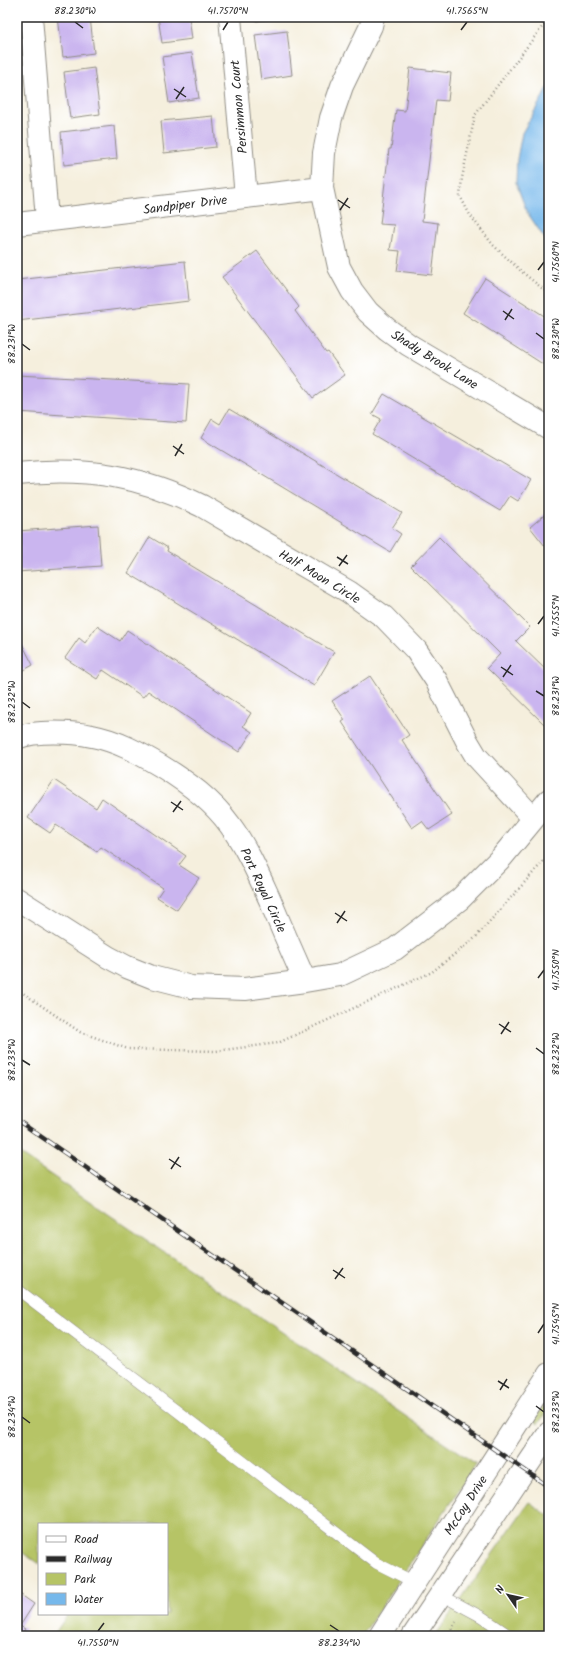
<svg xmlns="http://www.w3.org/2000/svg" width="566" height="1653" font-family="Kalam,sans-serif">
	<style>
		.green { fill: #b6c466; stroke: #707848 }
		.water { fill: #76b8eb; stroke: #50728b }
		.building { fill: #cab5ef }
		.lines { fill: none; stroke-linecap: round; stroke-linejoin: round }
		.service-casing { stroke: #908d84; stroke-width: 12 }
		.minor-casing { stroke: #908d84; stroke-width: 24 }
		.tertiary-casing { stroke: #908d84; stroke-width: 24 }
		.path { stroke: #908d84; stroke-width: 2.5; stroke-dasharray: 1 3; stroke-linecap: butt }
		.service { stroke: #fff; stroke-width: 11 }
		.minor { stroke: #fff; stroke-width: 22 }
		.tertiary { stroke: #fff; stroke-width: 22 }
		.rail-casing { stroke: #2b2b2b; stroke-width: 4.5 }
		.rail { stroke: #fff; stroke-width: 3; stroke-dasharray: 9; stroke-linecap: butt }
		.ticks { fill: none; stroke: #2b2b2b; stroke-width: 1.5 }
		.labels { text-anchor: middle; stroke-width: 3; stroke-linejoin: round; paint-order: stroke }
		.street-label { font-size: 13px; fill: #2b2b2b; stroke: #fff }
		.neatline { fill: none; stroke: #2b2b2b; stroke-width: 1.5 }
		.ticks-label { font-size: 10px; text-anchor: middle; fill: #2b2b2b }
	</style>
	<rect width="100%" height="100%" fill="#fff"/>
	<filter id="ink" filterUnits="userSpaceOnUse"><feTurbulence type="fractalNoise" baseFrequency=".025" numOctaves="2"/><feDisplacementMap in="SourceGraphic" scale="8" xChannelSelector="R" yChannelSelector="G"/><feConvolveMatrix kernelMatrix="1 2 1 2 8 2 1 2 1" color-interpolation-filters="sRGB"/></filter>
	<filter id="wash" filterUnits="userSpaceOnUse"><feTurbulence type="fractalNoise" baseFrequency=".012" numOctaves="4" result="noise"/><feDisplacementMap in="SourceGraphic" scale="16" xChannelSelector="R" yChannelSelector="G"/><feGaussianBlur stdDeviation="0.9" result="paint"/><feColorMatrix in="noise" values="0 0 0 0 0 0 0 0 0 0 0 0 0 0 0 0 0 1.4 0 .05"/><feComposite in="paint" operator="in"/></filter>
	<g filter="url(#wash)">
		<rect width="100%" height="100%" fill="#f5efdd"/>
		<!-- green -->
		<path class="green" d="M17,1152L476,1464L362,1636H53L68,1614H167V1524H39V1564L17,1549Z
			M549,1397V1408L538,1424L534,1420Z
			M529,1502L549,1516V1636H435Z"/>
		<!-- water -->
		<path class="water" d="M549,86V245L527,212L516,183L517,159L522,133Z"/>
		<g id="blocks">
			<!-- building -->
			<path class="building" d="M58,17H90L94,53L63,57Z
				M158,17H189L192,39L162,43Z
				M255,17H283V18L256,21Z
				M287,31L292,75L261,80L255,35Z
				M192,53L199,98L169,103L162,57Z
				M94,68L100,114L70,118L64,72Z
				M410,68L451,73L448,101L436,100L422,221L438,223L432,275L397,271L400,251L390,250L394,225L380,224L389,149H391L396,110L405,111Z
				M213,116L216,147L164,153L161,121Z
				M114,126L117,159L64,165L61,132Z
				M17,139H20L21,171H17Z
				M257,251L299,307L295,311L326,353L328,352L345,375L313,398L222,277Z
				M185,261L189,301L17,321V280Z
				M485,278L549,319V368L463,313Z
				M17,375L189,384L186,423L17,412Z
				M384,394L531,480L518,501L510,496L500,511L372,434L381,419L372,414Z
				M229,409L402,513L392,528L401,534L390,552L201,438L212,419L220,424Z
				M549,511V545L548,544L545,546L530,527Z
				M98,525L101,566L17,572V531Z
				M150,537L168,548L167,551L334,652L314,686L128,573Z
				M439,537L530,627L516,641L549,673V719L544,724L487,668L500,654L411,566Z
				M97,626L120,641L127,630L251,713L243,726L252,732L239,752L148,691L143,697L103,670L97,679L65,658L79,638L85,643Z
				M17,634L33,665L17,674Z
				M370,676L409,735L402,740L452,815L429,830L422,821L412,828L342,722L345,720L332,701Z
				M54,780L96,808L102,798L186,856L179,865L199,878L177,910L157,897L163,888L101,847L97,852L56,825L50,833L28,818Z
				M17,1592L34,1604L20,1626L25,1629L20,1636H17Z"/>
		</g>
	</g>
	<g filter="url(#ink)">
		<use href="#blocks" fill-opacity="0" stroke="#908d84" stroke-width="1"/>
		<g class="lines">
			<defs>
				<path id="service" d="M17,1289L376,1563L416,1583
					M441,1595L482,1617L510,1636"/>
				<path id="minor" d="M31,17L47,220
					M230,17L246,197
					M373,17L371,26L342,86L331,118L324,153L322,188L339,267L352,291L368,312L387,329L409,345L549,428
					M17,224L322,188
					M17,474C85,466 141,476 202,506L349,592L384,617L416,650L436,680L467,741L476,756L533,818
					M17,738C34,730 74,732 92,736C118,741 139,753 161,766C187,782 212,800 230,825C247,848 258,874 270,900C281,927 293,954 305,981
					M17,899L108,957L127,967L152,977L191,987L245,989L305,981L340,975L395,949L460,899L502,857L549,800"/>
				<path id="tertiary" d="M380,1636L549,1374
					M413,1636L549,1433"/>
			</defs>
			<!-- service casing -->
			<use href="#service" class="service-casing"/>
			<!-- minor casing -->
			<use href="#minor" class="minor-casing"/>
			<!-- tertiary casing -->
			<use href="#tertiary" class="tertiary-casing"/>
			<!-- path -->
			<path class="path" d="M549,18L475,115L462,178L460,196L470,215L493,245L521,271L549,294
				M17,989L80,1032L128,1049L216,1051L278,1043L432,972L475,938L549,855
				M447,1636L456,1622"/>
			<!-- service -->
			<use href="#service" class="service"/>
			<!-- minor -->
			<use href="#minor" class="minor"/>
			<!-- tertiary -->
			<use href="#tertiary" class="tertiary"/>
			<defs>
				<path id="rail" d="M17,1120L549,1487"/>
			</defs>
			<!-- rail casing -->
			<use href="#rail" class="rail-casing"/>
			<!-- rail -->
			<use href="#rail" class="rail"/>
		</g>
	</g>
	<!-- ticks -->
	<path class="ticks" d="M75,22L83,28M223,30L228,22M461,30L467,22M174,89L186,97M176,99L184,87M338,200L350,208M340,210L348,198M538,270L544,262M503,311L514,319M505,320L512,309M536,333L544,339M22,344L30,350M173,446L184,454M175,456L182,444M337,557L348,564M339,566L347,555M538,624L544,616M501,667L513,675M503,677L511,665M536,691L544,696M22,702L30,708M171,802L183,810M173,812L181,801M335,913L347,921M337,923L345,911M538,978L544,970M499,1024L511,1032M501,1034L509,1022M536,1048L544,1054M22,1060L30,1065M169,1159L181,1167M171,1169L179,1157M333,1270L345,1278M335,1279L343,1268M538,1333L544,1324M498,1381L509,1388M500,1390L507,1379M536,1406L544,1412M22,1417L30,1423M330,1625L339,1631M98,1631L104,1623"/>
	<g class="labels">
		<!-- street labels -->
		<g class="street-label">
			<text transform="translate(238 107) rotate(-95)" y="5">Persimmon Court</text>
			<text transform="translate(185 204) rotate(-7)" y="5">Sandpiper Drive</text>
			<text transform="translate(435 359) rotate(32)" y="5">Shady Brook Lane</text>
			<text transform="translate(320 576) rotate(31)" y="5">Half Moon Circle</text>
			<text transform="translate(264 890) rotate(65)" y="5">Port Royal Circle</text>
			<text transform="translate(465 1505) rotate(-57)" y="5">McCoy Drive</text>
		</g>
	</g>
	<!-- margin -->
	<rect width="566" height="1653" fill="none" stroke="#fff" stroke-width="44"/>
	<!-- legend -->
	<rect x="38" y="1523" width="130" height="92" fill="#ffffff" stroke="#aaaaaa"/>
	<rect x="46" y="1536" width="20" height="6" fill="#ffffff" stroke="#aaaaaa"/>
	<text x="74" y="1543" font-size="12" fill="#2b2b2b">Road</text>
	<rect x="46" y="1556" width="20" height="6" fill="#2b2b2b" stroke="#aaaaaa"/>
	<text x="74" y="1563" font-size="12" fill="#2b2b2b">Railway</text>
	<rect x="46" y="1573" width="20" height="12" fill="#b6c466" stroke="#aaaaaa"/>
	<text x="74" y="1583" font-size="12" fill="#2b2b2b">Park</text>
	<rect x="46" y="1593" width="20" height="12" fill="#76b8eb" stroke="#aaaaaa"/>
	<text x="74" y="1603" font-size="12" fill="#2b2b2b">Water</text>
	<!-- north arrow -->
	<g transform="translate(508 1595) rotate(304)" stroke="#ffffff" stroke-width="3" paint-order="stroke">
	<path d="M0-3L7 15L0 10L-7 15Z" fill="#2b2b2b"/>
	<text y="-6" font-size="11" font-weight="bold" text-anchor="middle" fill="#2b2b2b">N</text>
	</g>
	<rect x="22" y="22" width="522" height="1609" class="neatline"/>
	<g class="ticks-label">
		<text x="75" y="14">88.230°W</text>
		<text x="228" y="14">41.7570°N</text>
		<text x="467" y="14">41.7565°N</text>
		<text transform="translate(555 262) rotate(-90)" y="4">41.7560°N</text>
		<text transform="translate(555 339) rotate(-90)" y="4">88.230°W</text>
		<text transform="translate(11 344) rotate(-90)" y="4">88.231°W</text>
		<text transform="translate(555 616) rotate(-90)" y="4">41.7555°N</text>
		<text transform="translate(555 696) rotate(-90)" y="4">88.231°W</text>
		<text transform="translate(11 702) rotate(-90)" y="4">88.232°W</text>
		<text transform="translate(555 970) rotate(-90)" y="4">41.7550°N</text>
		<text transform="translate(555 1054) rotate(-90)" y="4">88.232°W</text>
		<text transform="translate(11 1060) rotate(-90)" y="4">88.233°W</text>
		<text transform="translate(555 1324) rotate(-90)" y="4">41.7545°N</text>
		<text transform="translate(555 1412) rotate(-90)" y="4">88.233°W</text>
		<text transform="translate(11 1417) rotate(-90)" y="4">88.234°W</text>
		<text x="98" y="1646">41.7550°N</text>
		<text x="339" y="1646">88.234°W</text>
	</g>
</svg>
